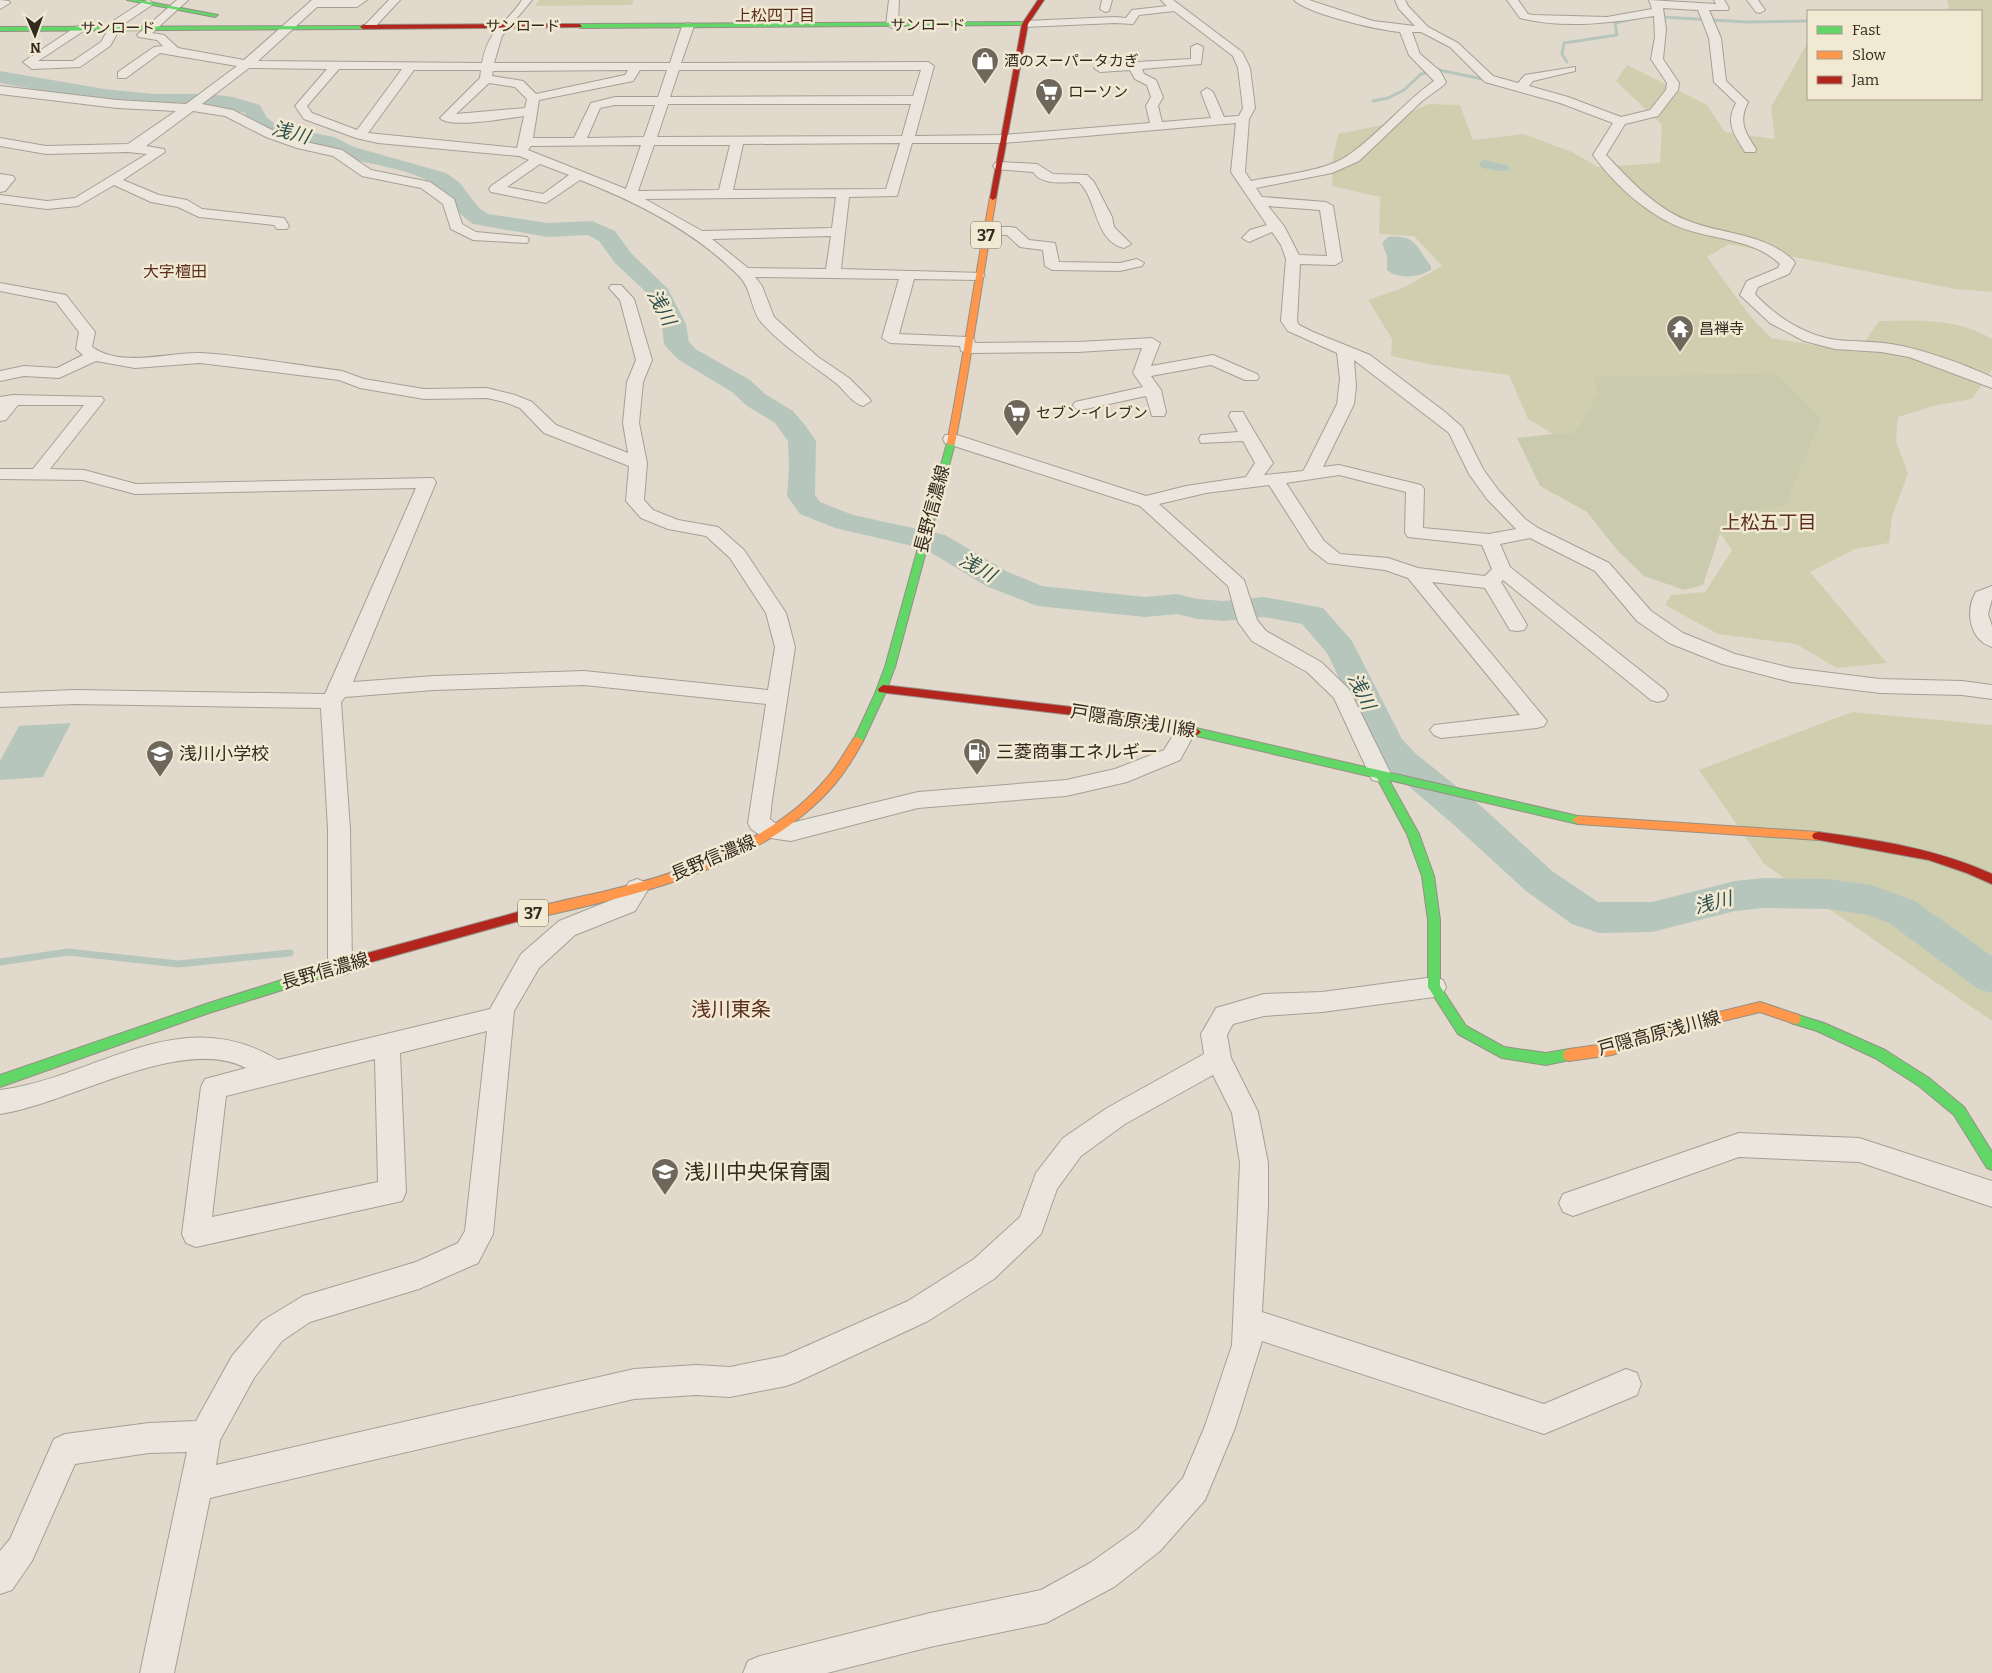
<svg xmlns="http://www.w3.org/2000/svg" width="1992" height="1673" font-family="Bitter,'Noto Sans JP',serif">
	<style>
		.green { fill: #cfcfb0 }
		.cemetery { fill: #cacaaf }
		.water { fill: #b7c6bd }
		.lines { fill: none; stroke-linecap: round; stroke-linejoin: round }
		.stream-far1 { stroke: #b7c6bd; stroke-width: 3 }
		.stream { stroke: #b7c6bd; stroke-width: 7 }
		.river { fill: #b7c6bd; fill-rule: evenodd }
		.street-casing { stroke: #a69f95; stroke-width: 2 }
		.fast-casing { stroke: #968f85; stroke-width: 2 }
		.slow-casing { stroke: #968f85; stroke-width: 2 }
		.jam-casing { stroke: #968f85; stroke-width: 2 }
		.street { fill: #eae6dd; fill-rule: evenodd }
		.fast { fill: #63d668; fill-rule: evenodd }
		.slow { fill: #ff974d; fill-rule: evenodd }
		.jam { fill: #b3261e; fill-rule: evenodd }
		.labels { text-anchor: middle; stroke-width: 5; stroke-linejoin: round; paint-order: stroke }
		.far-street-label { font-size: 15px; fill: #33291f; stroke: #f2e9d3 }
		.far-poi-label { font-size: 15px; fill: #33291f; stroke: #f2e9d3; text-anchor: start }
		.far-neighbourhood-label { font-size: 16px; fill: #5c2e22; stroke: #f2e9d3 }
		.shield { fill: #f2e9d3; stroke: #6c6355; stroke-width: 1 }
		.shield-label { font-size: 16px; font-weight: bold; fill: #33291f }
		.far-quarter-label { font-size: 16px; fill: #5c2e22; stroke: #f2e9d3 }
		.street-label { font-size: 18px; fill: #33291f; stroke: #f2e9d3 }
		.poi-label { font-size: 18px; fill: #33291f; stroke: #f2e9d3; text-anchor: start }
		.water-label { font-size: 19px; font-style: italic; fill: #2f5250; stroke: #f2e9d3 }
		.neighbourhood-label { font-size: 19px; fill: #5c2e22; stroke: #f2e9d3 }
		.quarter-label { font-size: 20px; fill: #5c2e22; stroke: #f2e9d3 }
		.near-poi-label { font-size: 21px; fill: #33291f; stroke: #f2e9d3; text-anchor: start }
	</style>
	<rect width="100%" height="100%" fill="#e1dacc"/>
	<!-- green -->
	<path class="green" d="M539,0H634L632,5L535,6Z
		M1945,0H1992V292L1955,289L1729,244L1707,257L1750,316L1771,338L1857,352L1879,321C1916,320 1959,318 1992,339V370L1972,399L1937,405L1898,417L1896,441L1908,474L1892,517L1889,543L1855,549L1810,572L1887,663L1837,668L1796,644L1718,634L1665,605L1671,595L1705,592L1732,550L1714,525L1644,488L1528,419L1509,375L1433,365L1391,356L1392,339L1368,300L1405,287L1442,266L1414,236L1379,234L1380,197L1332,186L1333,157L1338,134L1382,125L1429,104L1460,105L1473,140L1523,134L1572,152L1598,167L1660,163L1662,125L1616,81L1627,65L1707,105L1725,132L1775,139L1771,107L1808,42V99H1981V11H1949L1948,2Z
		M1852,712L1992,725V1021L1764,864L1699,770Z"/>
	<!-- cemetery -->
	<path class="cemetery" d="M1777,373L1821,419L1785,506L1746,510L1722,527L1703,585L1684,590L1644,576L1617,550L1587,512L1540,486L1517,438L1551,434L1574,435L1598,393L1593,377Z"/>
	<!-- water -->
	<path class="water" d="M1483,160L1507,165L1510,170L1499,171L1482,168L1479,164Z
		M1388,237C1417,234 1417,249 1431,266V270C1419,277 1399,280 1387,270V256L1382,243Z
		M71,723L43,777L0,780V761L19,726Z"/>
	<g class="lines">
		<!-- stream-far1 -->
		<path class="stream-far1" d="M1567,62L1562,54L1564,43L1617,35L1615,23L1645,16L1747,22L1808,21
			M1373,101L1388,98L1404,90L1421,74L1439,70L1487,80"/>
		<!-- stream -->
		<path class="stream" d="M0,962L68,952L178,964L290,953"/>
		<!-- river -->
		<path class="river" d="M0,71L104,89L154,94H211L233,97L260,105L267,118L279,126L334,137L354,147L446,173L460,183L479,208L488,214L548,223L592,221L615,231L631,253L668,289L686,324L689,342L697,350L750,380L765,394L793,411L805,425L816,441L815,495L820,502L853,515L945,535L1008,572L1042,586L1145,597L1177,594L1198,599L1223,601L1264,597L1323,608L1352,641L1402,739L1415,753L1481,806L1552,871L1598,902H1652L1735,881L1764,878L1827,879L1871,885L1915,901L1992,956V993L1978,989L1889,923L1868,915L1827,909L1764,908L1735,911L1652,932L1599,933L1572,924L1526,891L1455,826L1391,771L1372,746L1327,653L1302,624L1264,617L1223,621L1198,619L1177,614L1145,617L1037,606L986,586L925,549L835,528L800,514L787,496L789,469L788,441L785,437L775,423L747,406L732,392L679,360L668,349L664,344L662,324L646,292L615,263L599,241L588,235L548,237L473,224C456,214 449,195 433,184C409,168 369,165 341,156C334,154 328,148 321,146C294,137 257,144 245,113C214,104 184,108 153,106C101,102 51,92 0,83Z"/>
		<defs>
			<path id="street" d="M0,0L9,1L10,3L0,9Z
				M149,0L153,3L152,5L122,25L110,46L80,67L32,69L23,62L77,26H85V30L38,61H73L101,42L113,21L144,1Z
				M177,0H188L152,33L164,35L178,48L244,60L312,0H367L357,7H317L258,61L482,63C489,27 505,26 522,0H532L502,36L494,63H670L682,26L688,23L694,26L681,63L928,62L934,66L915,136L1003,135L1150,123L1146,106L1151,97L1147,85L1135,79L1130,70L1100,72L1094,68L1100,64L1191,59V47L1197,44L1203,47L1201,64L1142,69L1144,74L1156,80L1163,97L1158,106L1162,122L1211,118L1201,92L1207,88L1213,92L1224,117L1239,116L1243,108L1238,68L1233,56L1174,11L1139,15L1133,24L1115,23L1025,27L1019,24L1025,21L1115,17L1126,18L1132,10L1167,6L1161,0H1173L1242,52L1250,68L1255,108L1249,119L1245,172L1251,181C1280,175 1326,172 1350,154C1380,133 1403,103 1434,81L1409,55L1400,32C1378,30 1308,14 1294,0H1309L1373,21L1415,26L1399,9L1395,0H1405L1408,6L1428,27L1458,43L1493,76L1518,83L1525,75L1575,67V71L1533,81L1529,86L1568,97L1621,117L1650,110L1666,90L1667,83L1651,59L1655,37L1654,16C1612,23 1562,29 1520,18L1507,0H1518L1528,14L1533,15L1607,17L1652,9L1649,0L1716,4L1714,0H1724L1729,8L1728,10H1709L1721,38L1726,81L1748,102C1738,122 1745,132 1756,149L1755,152H1745C1734,134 1725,123 1736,103L1714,82L1709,38L1698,10L1663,8L1666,29L1663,59L1679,83L1678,90L1658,116L1625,124L1606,155C1629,179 1654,207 1686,220C1722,235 1762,232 1793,260L1795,263L1789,274L1758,287L1755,294C1776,317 1806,336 1837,340C1859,342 1880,341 1902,346C1933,353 1963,364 1992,377V388L1909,357L1881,352L1835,349L1804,341L1770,323L1740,295L1747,281L1778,268L1780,264C1756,241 1722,240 1691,231C1653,220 1616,187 1593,155L1613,123L1560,103L1485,82L1450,47L1421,32H1412L1420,54L1440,71L1446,82L1444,85L1422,101L1359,161L1332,173L1256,188L1262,197L1326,202L1333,206L1342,261L1335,265L1300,264L1297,321L1299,325L1313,332L1370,355L1445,412L1462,427L1483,469L1499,491L1525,519L1538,528L1609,563L1651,611L1683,633L1735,654L1791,668L1880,679L1962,681L1992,685V699L1962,695L1880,693L1791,682L1722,664L1669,643L1637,621L1595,571L1530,538L1500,544L1510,567L1665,690L1668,695L1665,700L1658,702L1651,700L1503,580L1501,582L1527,625L1524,630L1517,631L1510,630L1485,588L1432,582L1547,721L1544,726L1537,728L1441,738L1434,735L1430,730L1434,725L1520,715L1408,578L1385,570L1328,563L1310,549L1269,485L1206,493L1159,504L1244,580L1257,620L1266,631L1321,662L1349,689L1391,774L1388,780L1380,782L1372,780L1334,698L1307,672L1252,641L1238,622L1228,586L1140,506L945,443L943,439L945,435H957L1146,496L1186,486L1246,477L1255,463L1243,441L1201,443L1199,439L1201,435L1238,432L1229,416L1231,412H1243L1245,416L1273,463L1264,475L1303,471L1305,468L1337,404L1340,379L1337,353L1288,331L1281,321L1286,259L1281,245L1272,232L1249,242L1242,238L1250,230L1267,225L1231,172L1236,123L1003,143H912L897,196L849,197L841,269L983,273L985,276L978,280L914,279L899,334L968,337L974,339L975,343L1078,342L1152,338L1160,343L1151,366L1213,355L1257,374L1259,377L1257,380H1245L1211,365L1151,376L1161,390L1166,412L1164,416H1152L1146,396L1081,410L1075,408L1073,405L1075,402L1143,387L1133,373L1142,348L1078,352L967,353L961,351L960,346L890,343L882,338L899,279L755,277L762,286L774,317L818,357L849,378L869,398L871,401L863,406C852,403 846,392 837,384C812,364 783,347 761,322C750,308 752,288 738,275C694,231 637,202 580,180L546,203L491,192L489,189L491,186L529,160L519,156L378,143L356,138L304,119L295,106L327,69L249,68L202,104L233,110L274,131L306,142L342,150L371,170L430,182L454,199L462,224L476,232L527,237L529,240L527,243L473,240L451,229L443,204L421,188L362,176L333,156L297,148L266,137L225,116L193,111L146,146L164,149L165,152L123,180L159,195L187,200L202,209L284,218L289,226L287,229H277L274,225L199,217L178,207L151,202L114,185L78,206L47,209L0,203V195L47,201L75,198L147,154L128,152L46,154L0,146V138L46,146L128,144L176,111L117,108L0,94V86L117,100L186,104L237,66L160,53L126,78H118V72L154,47L163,46L157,40L139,37L137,35ZM339,69H402L357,130L312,113L307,106ZM414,70H481L480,78L440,118C450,129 508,118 524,116L517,148L368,133ZM628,70L625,75L536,94L523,81L492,76L493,71ZM640,70H667L658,97H615L591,103L574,138H533L539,100L633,81ZM679,70H921L913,96L670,97ZM489,83L515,87L527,99L525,108L456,114ZM668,104H911L902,136L657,137ZM615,105H655L644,137L587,138L600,108ZM900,143L886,189L733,190L743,144ZM641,145L626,189L528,150L531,146ZM654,145H730L719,190L638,191ZM540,164L569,175L543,194L507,187ZM836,197L832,228L702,231L645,199ZM1268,206L1320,210L1327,256L1299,255L1284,226ZM831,236L826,269L748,268L712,239ZM1354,360L1449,433L1469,474L1487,499L1516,529L1489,534L1423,528L1424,489L1421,485L1339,465L1323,467L1354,404L1356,387ZM1339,475L1406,492L1405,533L1408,537L1482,545L1492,569L1485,576L1418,568L1388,558L1340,554L1324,541L1286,483Z
				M389,0H400L373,29H365V25Z
				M889,0H899L898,25L892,28L886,25Z
				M1102,0H1112L1109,11L1105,12L1100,9Z
				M1747,0H1758L1765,10L1760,13L1756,12Z
				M1000,162L1037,164L1053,174L1087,175L1094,182L1112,217L1114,227L1131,244L1124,248C1094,241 1098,200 1079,182C1064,182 1042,186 1033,172L995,169L993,166L995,163Z
				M0,174L13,176L15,179L5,191L0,192Z
				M987,227H1011L1016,228L1029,240L1055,243L1059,262L1120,263L1137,259L1144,263L1142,266L1120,271L1052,270L1045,266L1043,250L1020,247L1007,235L982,234L980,231Z
				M0,283L66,295L95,332L92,347C122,368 168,352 201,353C248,356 295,365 342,371L364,379L424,389L487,388L515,395L532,402L556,425L628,453L623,423L627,382L636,360L620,300L609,288L611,285H621L634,299L652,360L643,382L639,423L647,463L644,500L653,510L678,520L718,527L744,550L786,613L795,647L772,800L770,819L775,823H791L918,792L1066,780L1115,769L1164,750L1180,724L1187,721L1194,724L1197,729L1180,760L1127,782L1066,796L918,808L791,841L763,837L751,829L748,823L766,704L584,685L434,690L345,697L341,702L350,829L352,966L349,973L340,976L331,973L328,966V829L321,708L75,704L0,707V693L75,690L325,694L416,488L135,494L83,480L0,479V469H33L84,405H18L6,420L0,421V397L13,395L102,397L104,400L102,403L50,469L84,470L136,484L433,478L436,482L353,682L434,676L584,671L768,690L775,647L766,613L730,558L706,536L668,529L641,518L626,501L629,466L544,433L520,408L504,402L487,398L424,399L360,388L339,380L200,363L135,368L96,361L59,378L24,376L0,381V371L24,366L57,368L83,355L76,349L79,332L56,302L0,291Z
				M1992,586V599L1988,614L1992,626V647C1969,640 1965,610 1976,592Z
				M637,879L645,882L649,888L635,911L575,935L539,968L514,1011L493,1234L478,1263L419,1289L310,1322L282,1341L254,1378L220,1440L216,1465L634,1369L696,1365L730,1367L784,1356L908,1301L974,1259L1020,1217L1036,1173L1063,1138L1107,1108L1204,1054L1201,1034L1216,1008L1264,994L1322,992L1434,977L1443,980L1446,987L1443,994L1434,997L1322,1012L1264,1016L1233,1024L1227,1035L1231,1058L1258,1112L1268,1163V1207L1262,1312L1544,1404L1626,1369L1637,1373L1641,1384L1637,1395L1544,1434L1262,1341L1235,1428L1205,1500L1160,1551L1114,1587L1046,1623L930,1647L827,1673H743L748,1661L760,1656L930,1613L1041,1590L1090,1563L1138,1529L1183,1478L1205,1426L1232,1345L1240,1163L1232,1113L1213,1075L1125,1124L1081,1156L1057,1189L1041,1234L994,1279L928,1321L797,1382L786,1386L730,1397L696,1395L634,1399L210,1498L174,1673H140L187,1452L149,1453L75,1464L32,1561L12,1590L0,1594V1551L10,1539L54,1439L65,1434L149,1423L196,1421L232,1356L262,1321L303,1296L416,1262L458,1243L465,1231L487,1031L400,1053L406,1192L402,1201L196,1247L186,1243L182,1234L201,1087L205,1079L246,1068C182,1034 67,1105 0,1114V1090C96,1078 179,1000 278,1060L490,1009L521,954L559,921L619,897L629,882ZM375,1059L378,1182L212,1217L226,1096Z
				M1739,1133L1859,1138L1992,1181V1207L1859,1162L1739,1157L1573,1216L1563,1212L1559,1203L1563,1194Z"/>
			<path id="fast" d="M127,0H139L218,15L215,17Z
				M1025,22L1027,25L580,28L577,26L580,24Z
				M365,26L363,29L0,31V27Z
				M951,440L955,443L895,667L884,696L863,741L858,745L854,744L853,741L874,696L885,667L947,443Z
				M1196,728L1582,817L1584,820L1582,823L1578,824L1389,780L1419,834L1434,876L1440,920V986L1466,1026L1504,1047L1546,1053L1569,1049L1574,1051L1575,1055L1574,1059L1546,1065L1502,1058L1458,1034L1428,987V920L1422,876L1407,834L1377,778L1192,735L1191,732L1192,729Z
				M364,954L368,955L370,959L368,963L209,1013L0,1087V1075L209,1003Z
				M1795,1014L1824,1023L1885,1050L1929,1078L1964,1107L1992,1152V1170L1987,1168L1954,1115L1919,1086L1875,1058L1817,1031L1791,1023L1789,1019L1791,1015Z"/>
			<path id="slow" d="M993,196L996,198C982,280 971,362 955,443L951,446L947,443C963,362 974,280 990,198Z
				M858,737L863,741C855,756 845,772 834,785C759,872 625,897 518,922L514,920L512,917L514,914C545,903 578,898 610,890C685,872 775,840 826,779C837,767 845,752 854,738Z
				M1578,816L1818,832L1822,833L1824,836L1822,839L1818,840L1578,824L1572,820Z
				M1760,1002L1799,1015L1801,1019L1799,1023L1795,1024L1760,1012L1678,1032L1612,1055L1569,1061L1564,1059L1563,1055L1564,1051L1569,1049L1612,1043L1678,1022Z"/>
			<path id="jam" d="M1038,0H1044L1028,24L996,198L993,200L990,198L1022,24Z
				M580,24L582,27L363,29L360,27L363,25Z
				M883,685L1141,715L1196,728L1201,732L1196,736L1141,723L879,692L878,689Z
				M1818,832C1878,840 1937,849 1992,874V884L1967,873L1929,860L1814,839L1812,836L1814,833Z
				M518,912L522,914L524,917L522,920L364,964L360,963L358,959L360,955L364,954Z"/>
		</defs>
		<!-- street casing -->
		<use href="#street" class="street-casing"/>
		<!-- fast casing -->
		<use href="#fast" class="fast-casing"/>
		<!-- slow casing -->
		<use href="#slow" class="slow-casing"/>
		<!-- jam casing -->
		<use href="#jam" class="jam-casing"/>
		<!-- street -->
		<use href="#street" class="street"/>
		<!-- fast -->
		<use href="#fast" class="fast"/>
		<!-- slow -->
		<use href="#slow" class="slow"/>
		<!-- jam -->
		<use href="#jam" class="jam"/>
	</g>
	<!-- icons -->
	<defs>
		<symbol id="shop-pin" viewBox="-11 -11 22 30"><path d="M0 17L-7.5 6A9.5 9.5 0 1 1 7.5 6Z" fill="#70675c" stroke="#f2e9d3"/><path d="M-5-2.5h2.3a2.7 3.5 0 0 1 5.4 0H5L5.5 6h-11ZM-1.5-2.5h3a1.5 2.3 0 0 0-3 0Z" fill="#fff"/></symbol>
		<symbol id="supermarket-pin" viewBox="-11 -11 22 30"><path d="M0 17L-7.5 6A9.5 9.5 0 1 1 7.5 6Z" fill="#70675c" stroke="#f2e9d3"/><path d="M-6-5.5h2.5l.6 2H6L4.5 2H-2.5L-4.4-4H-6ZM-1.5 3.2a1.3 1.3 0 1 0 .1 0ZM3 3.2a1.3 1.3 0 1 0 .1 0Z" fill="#fff"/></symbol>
		<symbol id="temple-pin" viewBox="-11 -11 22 30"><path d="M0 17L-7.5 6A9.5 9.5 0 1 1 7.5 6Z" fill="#70675c" stroke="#f2e9d3"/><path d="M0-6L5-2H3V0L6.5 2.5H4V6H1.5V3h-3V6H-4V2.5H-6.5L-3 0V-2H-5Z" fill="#fff"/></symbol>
		<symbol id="fuel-pin" viewBox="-11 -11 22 30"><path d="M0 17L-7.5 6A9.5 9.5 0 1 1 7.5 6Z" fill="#70675c" stroke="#f2e9d3"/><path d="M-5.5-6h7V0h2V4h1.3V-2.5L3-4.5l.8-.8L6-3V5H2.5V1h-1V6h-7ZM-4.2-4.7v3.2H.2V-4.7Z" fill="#fff"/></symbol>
		<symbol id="school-pin" viewBox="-11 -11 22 30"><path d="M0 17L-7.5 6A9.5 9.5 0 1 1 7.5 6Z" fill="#70675c" stroke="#f2e9d3"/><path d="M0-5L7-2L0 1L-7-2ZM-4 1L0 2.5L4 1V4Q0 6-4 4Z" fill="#fff"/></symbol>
	</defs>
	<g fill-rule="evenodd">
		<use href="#shop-pin" x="969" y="45" width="32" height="43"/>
		<use href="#supermarket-pin" x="1033" y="76" width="32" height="43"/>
		<use href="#temple-pin" x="1664" y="313" width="32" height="43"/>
		<use href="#supermarket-pin" x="1001" y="397" width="32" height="43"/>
		<use href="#fuel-pin" x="961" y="736" width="32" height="43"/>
		<use href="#school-pin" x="144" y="738" width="32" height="43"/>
		<use href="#school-pin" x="649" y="1156" width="32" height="43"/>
	</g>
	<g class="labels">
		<!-- far-street labels -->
		<g class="far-street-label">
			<text x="928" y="30">サンロード</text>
			<text x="523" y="31">サンロード</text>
			<text x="118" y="33">サンロード</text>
		</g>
		<!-- far-poi labels -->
		<g class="far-poi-label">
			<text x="1004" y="66">酒のスーパータカぎ</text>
			<text x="1068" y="97">ローソン</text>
			<text x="1699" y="334">昌禅寺</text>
			<text x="1036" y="418">セブン-イレブン</text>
		</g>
		<!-- far-neighbourhood labels -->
		<g class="far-neighbourhood-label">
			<text x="775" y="21">上松四丁目</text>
		</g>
		<!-- shield labels -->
		<g class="shield">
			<rect x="971" y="221.5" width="30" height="27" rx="4"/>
			<rect x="518" y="899.5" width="30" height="27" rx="4"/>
		</g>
		<g class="shield-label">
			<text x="986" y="241">37</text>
			<text x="533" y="919">37</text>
		</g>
		<!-- far-quarter labels -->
		<g class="far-quarter-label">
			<text x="175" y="277">大字檀田</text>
		</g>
		<!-- street labels -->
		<g class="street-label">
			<text transform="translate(932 509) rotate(-75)" y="6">長野信濃線</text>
			<text transform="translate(1133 721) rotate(9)" y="6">戸隠高原浅川線</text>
			<text transform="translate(713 858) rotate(-23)" y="6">長野信濃線</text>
			<text transform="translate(325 971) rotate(-16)" y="6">長野信濃線</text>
			<text transform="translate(1659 1033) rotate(-15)" y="6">戸隠高原浅川線</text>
		</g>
		<!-- poi labels -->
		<g class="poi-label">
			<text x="996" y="758">三菱商事エネルギー</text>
			<text x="179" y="760">浅川小学校</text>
		</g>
		<!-- water labels -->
		<g class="water-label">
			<text transform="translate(291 132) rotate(15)" y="7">浅川</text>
			<text transform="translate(662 307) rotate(62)" y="7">浅川</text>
			<text transform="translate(978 567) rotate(30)" y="7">浅川</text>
			<text transform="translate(1362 691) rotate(64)" y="7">浅川</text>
			<text transform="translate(1713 902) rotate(-14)" y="7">浅川</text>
		</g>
		<!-- neighbourhood labels -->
		<g class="neighbourhood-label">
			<text x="1769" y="529">上松五丁目</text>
		</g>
		<!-- quarter labels -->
		<g class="quarter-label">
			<text x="731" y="1016">浅川東条</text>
		</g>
		<!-- near-poi labels -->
		<g class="near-poi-label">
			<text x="684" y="1179">浅川中央保育園</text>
		</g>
	</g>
	<!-- legend -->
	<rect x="1807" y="10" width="175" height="90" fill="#f2e9d3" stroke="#a69c8b"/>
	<rect x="1817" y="26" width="25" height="8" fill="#63d668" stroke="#a69c8b"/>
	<text x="1852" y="35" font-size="15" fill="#33291f">Fast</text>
	<rect x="1817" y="51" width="25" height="8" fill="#ff974d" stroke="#a69c8b"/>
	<text x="1852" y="60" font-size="15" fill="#33291f">Slow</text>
	<rect x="1817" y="76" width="25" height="8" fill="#b3261e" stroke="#a69c8b"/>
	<text x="1852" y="85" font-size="15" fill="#33291f">Jam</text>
	<!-- north arrow -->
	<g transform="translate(35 35) rotate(178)" stroke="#f2e9d3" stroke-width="4" paint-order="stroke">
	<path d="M0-4L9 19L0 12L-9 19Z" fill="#33291f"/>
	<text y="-8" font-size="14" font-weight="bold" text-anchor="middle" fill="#33291f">N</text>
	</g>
</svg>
